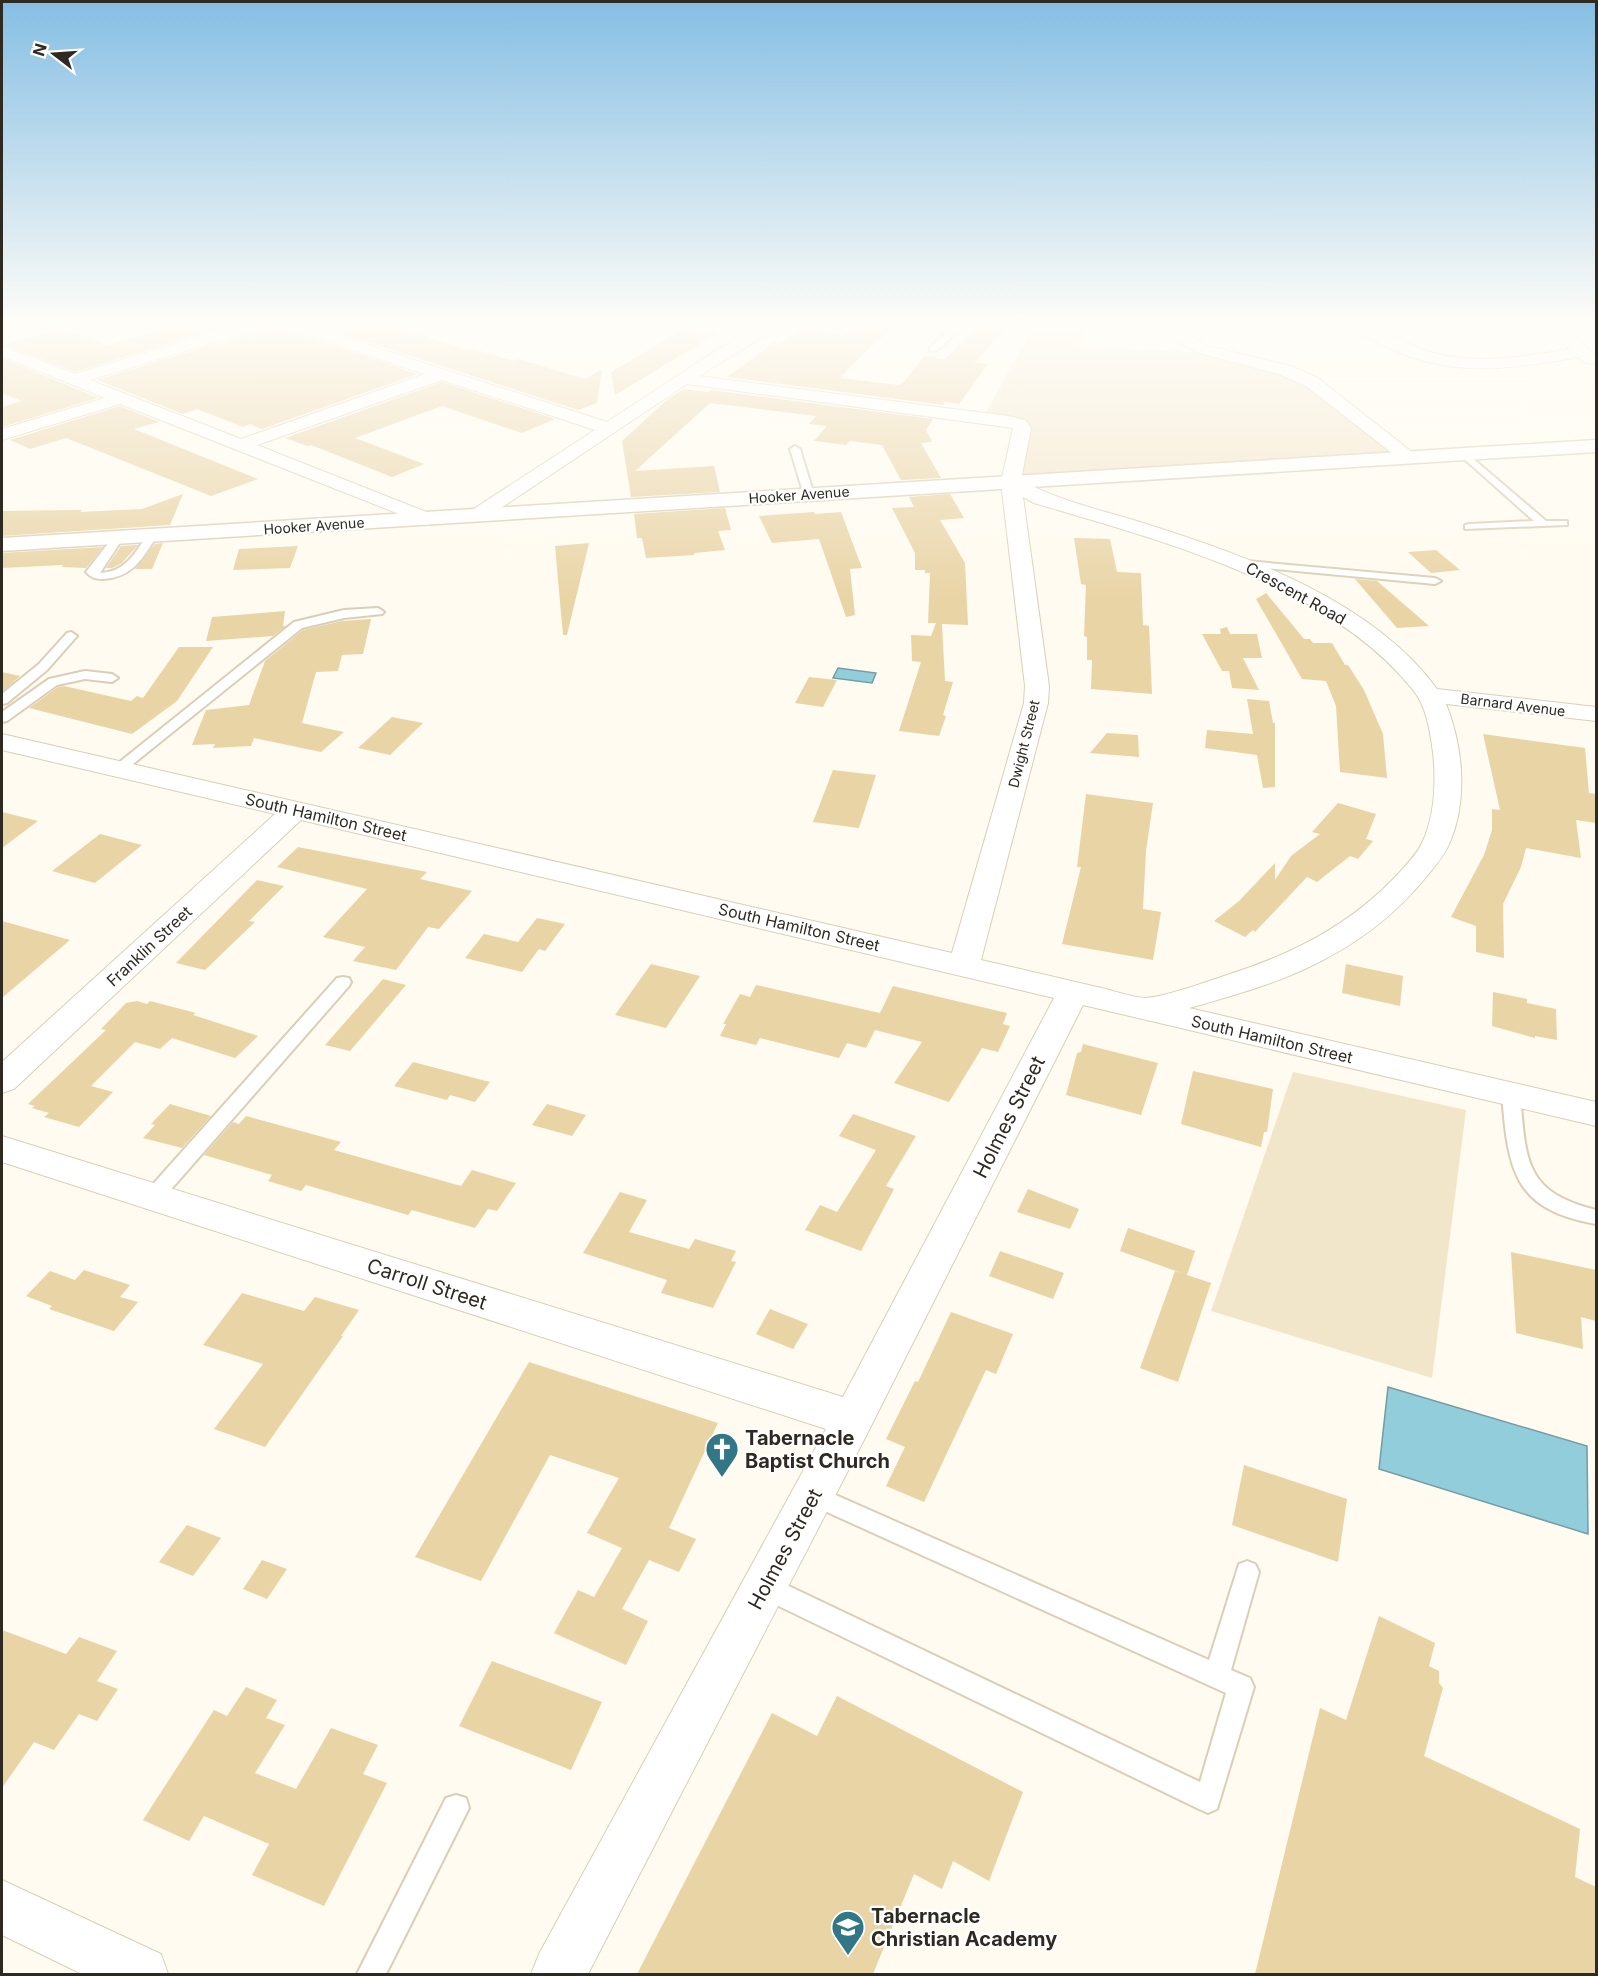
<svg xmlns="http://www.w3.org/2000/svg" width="1598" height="1976" font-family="Inter,sans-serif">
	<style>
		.green { fill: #f2e6ca }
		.water { fill: #91cddb; stroke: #749ca3; stroke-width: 1.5 }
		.building { fill: #e9d4a6 }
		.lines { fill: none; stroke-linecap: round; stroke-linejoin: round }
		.service-casing { stroke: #dacfb6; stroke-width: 4 }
		.minor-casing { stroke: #dacfb6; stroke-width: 2 }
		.tertiary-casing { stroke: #dacfb6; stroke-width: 3 }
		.service { fill: #fff; fill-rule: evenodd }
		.minor { fill: #fff; fill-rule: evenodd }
		.tertiary { fill: #fff; fill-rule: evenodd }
		.labels { text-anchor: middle; stroke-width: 4.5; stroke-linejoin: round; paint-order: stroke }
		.far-street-label { font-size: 14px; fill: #2f2a21; stroke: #fff }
		.street-label { font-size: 16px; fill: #2f2a21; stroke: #fff }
		.near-street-label { font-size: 20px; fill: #2f2a21; stroke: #fff }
		.near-poi-label { font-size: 20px; font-weight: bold; fill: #2f2a21; stroke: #fff; text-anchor: start }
	</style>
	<rect width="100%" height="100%" fill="#fffbf0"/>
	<!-- green -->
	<path class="green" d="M1036,322L1092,325L1077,346L1212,353L1294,374L1409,457L1011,482L1022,428L983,418Z
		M1293,1072L1466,1110L1432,1378L1211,1311Z"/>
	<!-- water -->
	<path class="water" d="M838,668L876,673L872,683L833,678Z
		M1388,1387L1587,1446L1588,1534L1379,1469Z"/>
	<!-- building -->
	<path class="building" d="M186,322H241L75,372L5,345L62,328L109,345Z
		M305,322H378L469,350L473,349L513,361L518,359L585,379L602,369L597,403L578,410Z
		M861,322H900L867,350L840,378L899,385L903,383L924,356L945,359L983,322H1012L974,363L988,364L959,404L945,402L943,405L727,377L774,342L779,343L806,328L843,336Z
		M274,326L418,374L262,429L250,424L243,427L197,409L183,414L97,380Z
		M686,328L718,333L615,395L611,372Z
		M2,358L98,398L2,427V407L22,401L2,393Z
		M442,382L555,419L522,433L442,406L355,438L424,464L392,477L311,445L307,446L285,438Z
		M684,389L707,392L711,390L933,419L926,430L932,442L921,443L941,478L901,480L882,445L850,441L846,445L814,441L827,426L809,424L816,416L710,403L635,471L714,466L720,492L631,497L622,441L668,399Z
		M120,406L159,422L134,429L258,479L211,496L66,438L30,449L10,440Z
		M183,494L170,525L2,536V511L82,510L80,512L142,509Z
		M950,494L964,518L940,520L965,563L968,625L942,624L945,681L953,682L943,715L946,716L939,736L899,731L921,662L912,661L911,635L931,636L936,623H928L930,573H925V570H915V553L892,508L914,507L909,497Z
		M725,508L731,530L718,531L725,550L694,553V555L646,558L642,538H637L634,514Z
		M814,512L815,514L841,512L862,568L850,569L855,615L846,617L819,539L772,543L759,516Z
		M1074,538L1110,539L1117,572L1141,573L1143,625L1149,626L1152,694L1091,689L1092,660H1087V637L1084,636L1086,585L1081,584Z
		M163,543L152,569H135L155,544Z
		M589,543L567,635H563L555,546Z
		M138,545L122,563L112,568H106L121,546Z
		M298,546L290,568L233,570L239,549Z
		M103,547L86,568L62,567L63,565L2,568V553Z
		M1436,550L1460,570L1431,573L1408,552Z
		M1355,579L1377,581L1429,626L1397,628Z
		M1266,593L1304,639H1310L1313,643H1332L1345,665H1348L1364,690L1383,734L1387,778L1340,772L1336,706L1326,681L1302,679L1256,599Z
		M285,611L283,626H286L273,636L206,641L212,617Z
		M371,619L363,654L342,655L338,671L316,672L302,723L344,732L321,752L254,738L251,746L213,748L215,744L192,745L206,710L249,705L265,661L303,630L342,621Z
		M1227,627L1230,634H1257L1262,658H1243L1259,690L1232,688L1229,671H1222L1202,634H1221L1220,629Z
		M179,647H213L177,701L132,734L29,708L58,687L64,686L131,701L137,696L143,698Z
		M2,672L20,676L2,692Z
		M809,677L837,680L823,707L795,703Z
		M1247,699L1269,701L1273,723H1275V787L1263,788L1257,755L1205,748L1207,730L1253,734Z
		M392,717L423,723L390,755L358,748Z
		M1107,733L1138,735L1139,757L1090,753Z
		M1483,734L1585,748L1589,793L1596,794V823L1576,820L1581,858L1526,848L1521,867L1503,904L1504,958L1476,952V926L1451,917L1484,855L1492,830V809L1500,810Z
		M833,770L876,775L859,828L813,822Z
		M1086,794L1153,803L1146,851L1143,909L1161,912L1153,960L1062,944L1081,867H1077Z
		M1338,803L1376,814L1366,839L1373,841L1358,859L1350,856L1317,882L1307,877L1255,932L1253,930L1245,937L1214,921L1239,901L1275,863V880L1291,856L1320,834L1312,832Z
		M2,812L38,821L2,848Z
		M100,834L142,845L95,883L52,871Z
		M298,847L427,872L420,879L472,891L439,929L428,927L396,970L353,961L365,947L323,937L367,889L277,867Z
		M257,880L284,886L249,921L255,922L205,970L176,963Z
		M537,918L565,924L545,951L539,949L522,972L465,958L484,934L518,942Z
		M2,921L70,940L2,998Z
		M651,964L700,976L666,1028L615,1015Z
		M1346,964L1403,976L1400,1006L1342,993Z
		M383,979L406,985L350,1051L325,1045Z
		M756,985L880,1013L893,986L1007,1013L1003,1024L1010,1026L998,1052L982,1048L949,1102L894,1083L922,1042L875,1030L866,1048L847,1043L839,1058L760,1038L756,1045L720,1036L726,1024H723L740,994L750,997Z
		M1493,992L1527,999V1003L1556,1009L1557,1040L1535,1036V1038L1492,1026Z
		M137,1001L147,1004L150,1001L196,1013L193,1015L258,1036L235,1058L172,1038L160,1049L135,1042L91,1086L113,1092L79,1127L44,1117L49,1113L32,1108L35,1106L28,1104L106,1030L101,1029L126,1003Z
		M1083,1044L1158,1063L1141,1115L1066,1095L1077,1053L1081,1052Z
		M413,1062L490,1082L475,1102L450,1095L447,1100L394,1086Z
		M1193,1071L1273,1089L1267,1132H1264L1261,1147L1181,1124Z
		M170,1104L211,1116L182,1148L143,1138L155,1125L151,1124Z
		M547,1104L586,1115L572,1136L532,1125Z
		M853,1114L916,1136L886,1186L894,1189L861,1251L805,1230L820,1205L837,1212L876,1150L839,1136Z
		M246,1116L341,1142L334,1150L461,1186L472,1170L516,1183L497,1211L488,1209L475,1228L412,1210L408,1215L306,1185L301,1191L268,1181L272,1175L204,1155L233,1122L239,1124Z
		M1028,1189L1079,1209L1070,1229L1017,1212Z
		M620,1192L647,1200L629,1232L689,1249L695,1239L736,1251L731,1261L736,1262L713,1308L661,1293L667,1280L583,1253Z
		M1128,1228L1195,1251L1187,1275L1120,1251Z
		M1000,1251L1064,1273L1053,1299L989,1276Z
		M1511,1252L1596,1270V1321L1581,1317L1583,1349L1516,1333Z
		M84,1270L130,1285L120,1297L138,1302L114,1331L49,1309L52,1306L26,1296L50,1271L75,1280Z
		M1175,1271L1211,1283L1178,1382L1140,1368Z
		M242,1293L304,1311L315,1297L359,1310L341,1336H343L265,1447L214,1429L263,1364L203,1345Z
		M770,1309L808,1324L793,1349L756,1334Z
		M951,1312L1013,1334L996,1374L986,1370L924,1502L886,1486L905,1447L886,1439L915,1381L918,1382Z
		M529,1362L718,1423L669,1528L696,1539L679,1572L649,1560L622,1609L648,1621L626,1665L554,1633L578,1590L594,1597L622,1548L587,1533L619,1478L550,1455L481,1581L415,1557Z
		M1244,1465L1347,1499L1338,1562L1232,1525Z
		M187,1525L221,1538L193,1576L159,1562Z
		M262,1560L287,1569L267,1599L243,1589Z
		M1379,1616L1435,1643L1429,1666L1439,1671V1683L1443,1688L1424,1756L1580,1829L1575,1877L1596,1887V1974H1255L1320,1708L1346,1720Z
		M2,1630L66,1654L79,1637L117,1651L97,1681L118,1689L97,1721L79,1714L54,1750L34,1742L2,1788Z
		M492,1661L602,1702L571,1770L459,1726Z
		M246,1687L277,1700L266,1718L285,1725L255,1773L296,1789L331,1728L378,1745L363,1774L387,1783L324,1906L252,1875L269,1844L204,1816L189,1841L143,1820L214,1710L227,1716Z
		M837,1696L1023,1792L989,1881L953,1861L942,1889L914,1874L873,1974H637L772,1713L817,1736Z"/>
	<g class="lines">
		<defs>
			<path id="service" d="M959,322H968L936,351H930V347Z
				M795,446L800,449L814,495L813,497L804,495L790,449Z
				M1464,451L1546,521H1567V525L1465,529V525L1469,524L1534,521L1461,456V452Z
				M152,533L157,536C143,558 132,578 103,579C95,579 92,578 86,572L114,536L118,535L123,538L100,573C126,572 135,553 148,534Z
				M1246,561L1435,578L1441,581L1435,584L1242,566V562Z
				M378,608L384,612L382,614L344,618L302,628L123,772L118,773L111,769L294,622L344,610Z
				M71,632L77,636L47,670L7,703L2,704V694L39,664L67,633Z
				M85,671L112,674L118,678L112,682L85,679L57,685L7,721L2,722V712L49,679Z
				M343,977L349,978L351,982L349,986L160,1202L153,1204L146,1202L143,1197L146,1192L337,978Z
				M1511,1088L1517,1090L1520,1094C1526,1161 1524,1192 1596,1210V1224C1513,1210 1508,1169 1502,1094L1505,1090Z
				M813,1485L1209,1660L1239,1564L1247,1561L1255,1564L1259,1572L1231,1670L1250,1678L1254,1687L1217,1809L1208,1813L1199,1809L756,1595L753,1587L756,1579L765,1575L774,1579L1200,1782L1226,1693L805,1502L802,1495L805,1488Z
				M456,1795L466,1798L469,1808L386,1974H357L446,1798Z"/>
			<path id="minor" d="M249,322H297L607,422L720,348L745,334L712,325L709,322H735L757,328L767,322H787L699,376L1008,416L1025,420L1031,428L1021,480C1060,502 1103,510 1146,524C1246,555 1373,601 1437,689L1596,707V721L1446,704C1463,746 1468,800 1450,842C1445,855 1435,866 1427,876C1394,917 1353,947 1305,969C1268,986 1228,997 1189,1008L1596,1102V1126L1083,1005L868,1432L588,1974H531L539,1954L826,1429L2,1162V1136L843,1397L1054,998L301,820L14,1089L2,1093V1062L275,814L2,750V734L952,953L1024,703L1025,686L1001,482L1013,428L687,384L483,520H469L466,516L469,512L595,430L442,380L257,445L434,515L437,519L434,523L427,525L120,404L2,440V429L105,398L2,356V346L75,374ZM274,322L276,325L425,374L241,439L90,380L271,325ZM1023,497L1034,503C1159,540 1329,584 1413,690C1427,707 1430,732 1433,752C1436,781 1435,816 1422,843C1417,854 1407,864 1399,873C1351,925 1291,955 1224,976C1207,982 1160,998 1145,998C1130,997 1112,990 1097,987C1059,978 1020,969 981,960L1048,703L1049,686Z
				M1167,322H1183L1189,335L1208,346L1291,366L1318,378L1418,457L1416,461H1402L1306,386L1279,374L1196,352L1177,341Z
				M1335,322C1343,322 1352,321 1359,322C1382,328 1404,344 1427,351C1474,366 1522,357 1570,349L1539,322H1556L1596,355V364L1586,363L1579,357C1523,367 1470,376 1414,358C1388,349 1364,335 1338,325Z
				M2,1880L161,1954L168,1974H82L2,1935Z"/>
			<path id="tertiary" d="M1596,440V452L2,551V538Z"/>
		</defs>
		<!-- service casing -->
		<use href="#service" class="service-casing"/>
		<!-- minor casing -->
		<use href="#minor" class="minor-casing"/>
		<!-- tertiary casing -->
		<use href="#tertiary" class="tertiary-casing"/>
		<!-- service -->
		<use href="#service" class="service"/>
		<!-- minor -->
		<use href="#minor" class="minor"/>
		<!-- tertiary -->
		<use href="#tertiary" class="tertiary"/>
	</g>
	<!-- sky -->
	<linearGradient id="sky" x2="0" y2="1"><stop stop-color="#85bee3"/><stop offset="0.54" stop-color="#fffdf8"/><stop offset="1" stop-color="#fffdf8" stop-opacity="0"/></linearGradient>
	<rect width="1598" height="599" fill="url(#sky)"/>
	<!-- icons -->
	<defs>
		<symbol id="church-pin" viewBox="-11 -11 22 30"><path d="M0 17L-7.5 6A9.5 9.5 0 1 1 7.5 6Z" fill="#327785" stroke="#fff"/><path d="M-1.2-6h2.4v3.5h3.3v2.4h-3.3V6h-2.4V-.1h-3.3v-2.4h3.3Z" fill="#fff"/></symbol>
		<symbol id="school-pin" viewBox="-11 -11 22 30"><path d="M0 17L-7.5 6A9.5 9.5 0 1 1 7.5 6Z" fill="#327785" stroke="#fff"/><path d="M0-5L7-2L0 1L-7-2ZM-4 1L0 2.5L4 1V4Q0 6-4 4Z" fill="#fff"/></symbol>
	</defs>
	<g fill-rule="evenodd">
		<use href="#church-pin" x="703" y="1430" width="38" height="52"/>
		<use href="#school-pin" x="829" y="1908" width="38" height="52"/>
	</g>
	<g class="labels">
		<!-- far-street labels -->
		<g class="far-street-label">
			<text transform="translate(799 495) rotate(-4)" y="5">Hooker Avenue</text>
			<text transform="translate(314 526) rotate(-4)" y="5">Hooker Avenue</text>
			<text transform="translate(1513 705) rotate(7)" y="5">Barnard Avenue</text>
			<text transform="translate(1024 744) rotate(-76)" y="5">Dwight Street</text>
		</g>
		<!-- street labels -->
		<g class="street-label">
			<text transform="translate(1296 593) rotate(29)" y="6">Crescent Road</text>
			<text transform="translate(326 817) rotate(13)" y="6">South Hamilton Street</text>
			<text transform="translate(799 927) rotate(13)" y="6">South Hamilton Street</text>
			<text transform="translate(149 946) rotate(-43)" y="6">Franklin Street</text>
			<text transform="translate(1272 1039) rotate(13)" y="6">South Hamilton Street</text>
		</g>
		<!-- near-street labels -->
		<g class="near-street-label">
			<text transform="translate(1009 1117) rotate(-63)" y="7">Holmes Street</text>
			<text transform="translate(427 1284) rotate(18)" y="7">Carroll Street</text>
			<text transform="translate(785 1549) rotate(-62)" y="7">Holmes Street</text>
		</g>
		<!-- near-poi labels -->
		<g class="near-poi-label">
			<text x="745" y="1445">Tabernacle<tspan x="745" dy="23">Baptist Church</tspan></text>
			<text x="871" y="1923">Tabernacle<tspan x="871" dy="23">Christian Academy</tspan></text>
		</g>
	</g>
	<!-- border -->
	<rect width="1598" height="1976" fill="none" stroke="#2f2a21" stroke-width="6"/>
	<!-- north arrow -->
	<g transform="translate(54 54) rotate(287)" stroke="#ffffff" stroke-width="4.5" paint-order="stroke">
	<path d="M0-4.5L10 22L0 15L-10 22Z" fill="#2f2a21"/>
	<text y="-9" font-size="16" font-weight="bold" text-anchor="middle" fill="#2f2a21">N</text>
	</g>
</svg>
